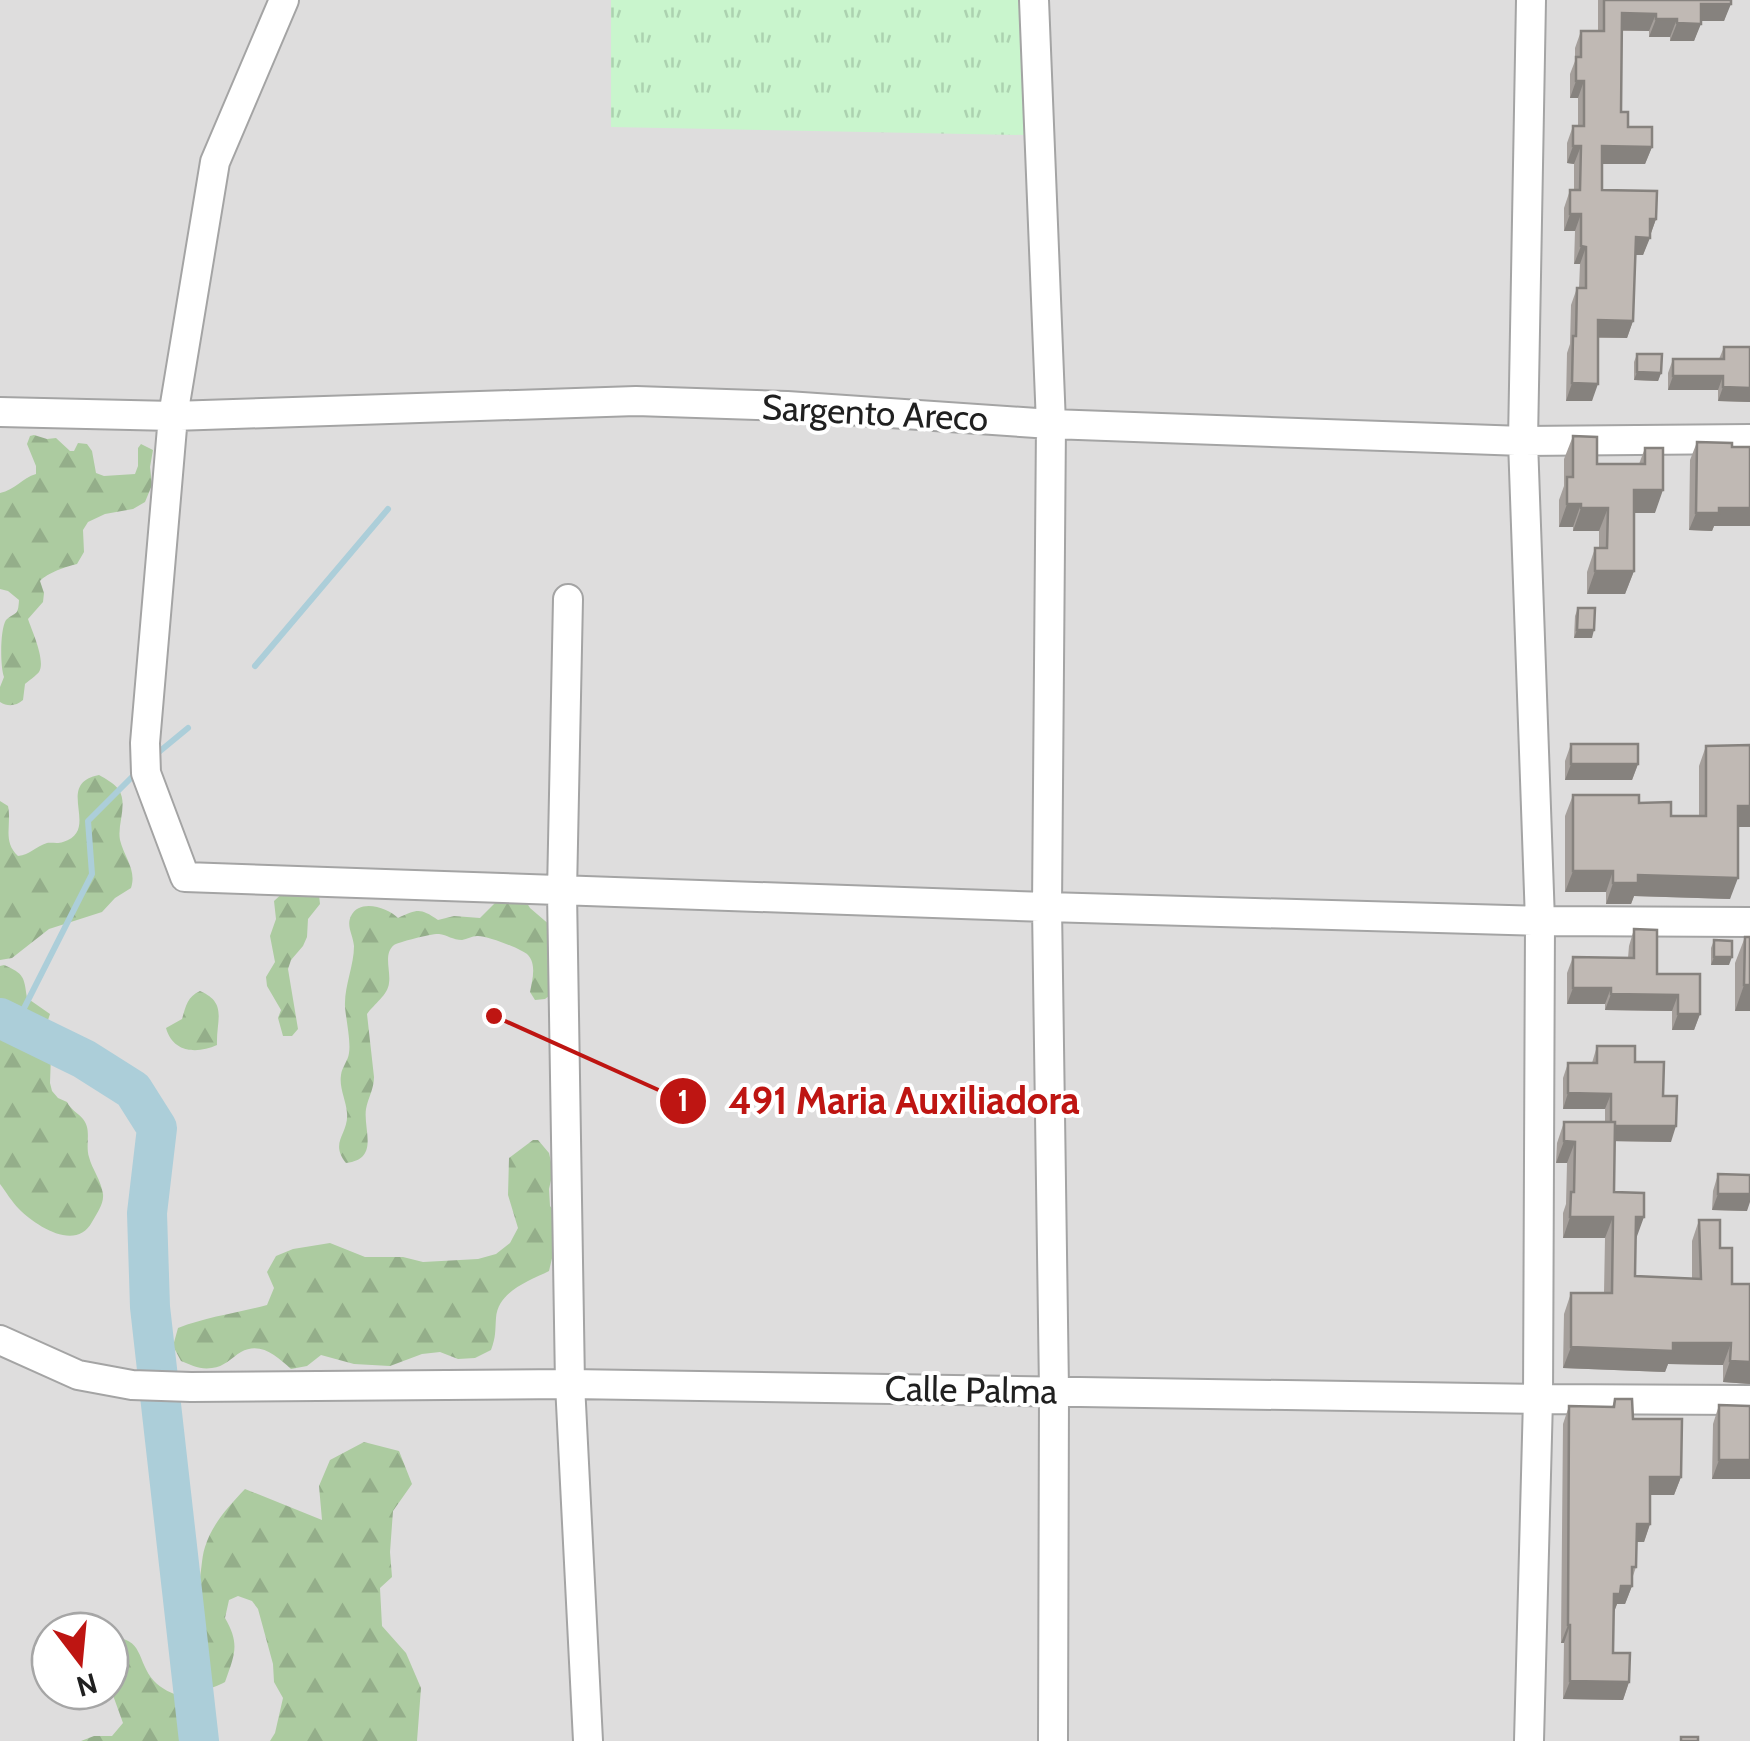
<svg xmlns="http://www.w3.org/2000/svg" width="1750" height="1741" font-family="Cabin,sans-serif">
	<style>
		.residential { fill: #dedddd; fill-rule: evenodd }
		.forest { fill: url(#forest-firs) }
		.park { fill: url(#park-tufts) }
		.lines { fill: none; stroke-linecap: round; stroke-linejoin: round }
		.stream { stroke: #acced9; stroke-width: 6 }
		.river { stroke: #acced9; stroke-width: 40 }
		.minor-casing { stroke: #a4a4a4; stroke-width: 32 }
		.minor { stroke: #fff; stroke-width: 28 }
		.wall { fill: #a59f9b }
		.shaded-wall { fill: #86827e }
		.building { fill: #c0b9b4; stroke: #86827e; stroke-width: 2.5 }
		.labels { text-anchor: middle; stroke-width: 8; stroke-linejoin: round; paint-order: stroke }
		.street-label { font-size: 35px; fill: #202020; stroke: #fff }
		.leader { fill: none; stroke: #be1512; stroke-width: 4 }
		.callout-dot { fill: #be1512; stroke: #fff; stroke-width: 4 }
		.mark-label { font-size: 30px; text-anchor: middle; font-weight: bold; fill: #fff }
		.callout-label { font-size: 38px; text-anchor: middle; font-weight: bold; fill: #be1512; stroke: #fff; stroke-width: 8; stroke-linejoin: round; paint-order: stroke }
	</style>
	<defs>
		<pattern id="forest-firs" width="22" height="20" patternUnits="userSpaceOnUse" patternTransform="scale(2.5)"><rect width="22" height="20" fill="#accba0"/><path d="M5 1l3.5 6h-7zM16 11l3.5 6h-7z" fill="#94ae8a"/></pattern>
		<pattern id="park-tufts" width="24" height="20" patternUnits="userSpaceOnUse" patternTransform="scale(2.5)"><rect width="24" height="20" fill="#c9f5cd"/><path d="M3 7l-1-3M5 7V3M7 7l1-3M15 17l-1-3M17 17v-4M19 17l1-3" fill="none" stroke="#acd2b0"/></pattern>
	</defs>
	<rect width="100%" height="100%" fill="#f0ede8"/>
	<!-- residential -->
	<path class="residential" d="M0,0H1750V1741H0ZM50,1631H110V1691H50Z"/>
	<!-- forest -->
	<path class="forest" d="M34,435L47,439L56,438L70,451H74L78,443L87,444L92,451L96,473L104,476L135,474L138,466V448L141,444L153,450L150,467L152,485L145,502L133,509L105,514L88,522L83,530L84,552L77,564C67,566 47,573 40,581L44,593L43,602L28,619C32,631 46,661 39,672C38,674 26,683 25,684L23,700C16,706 8,707 0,702V687L4,677C0,666 0,629 6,620C16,611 18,617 19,600L8,591L0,589V493C15,490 22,478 36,474V466L27,444L30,436Z
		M99,775C106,779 114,783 119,790C128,805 117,824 120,840C124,857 137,870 131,888L115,898L102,912L49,929L12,958L0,960V801L8,806C12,825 2,841 18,856C30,855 36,846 47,843C52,842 57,844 63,842C102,830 53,784 99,775Z
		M287,889L319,895L320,904L308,919L307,937L303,946L291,960L288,969L298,1029L292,1036H283L278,1018L281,1010L267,986L266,977L275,962L270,936L276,919L274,901Z
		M499,899L525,900L530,908L551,926L553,993L545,999L535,1000L530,992C532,981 537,965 528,955C522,949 486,935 477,936C472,936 467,939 462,940C453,940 447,935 439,934C434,933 398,942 394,945C383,954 391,971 389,983C388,995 374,1004 367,1014L374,1077C374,1089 368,1098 366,1109C363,1130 380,1159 346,1163C329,1142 349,1134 347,1113C346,1100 339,1088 341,1075C342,1067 348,1061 349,1053C351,1042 346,1019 345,1007C344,986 354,966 354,946C353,935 346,926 351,916C360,898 388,908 398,918C418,909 420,908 438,920L454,916L480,918Z
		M4,965C24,974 24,976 27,998L50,1014L45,1029L51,1055L50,1083L52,1091L58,1098L67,1102C71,1110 77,1112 83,1119C92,1130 85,1144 89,1157C92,1169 101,1180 103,1194C104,1204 97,1213 92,1222C76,1252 36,1226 19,1209C12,1202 6,1192 0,1184V966Z
		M200,991C228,1003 216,1020 217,1045C197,1054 173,1053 166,1028L182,1019C186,1006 187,997 200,991Z
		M533,1140H538L549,1153L553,1171L549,1189L550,1206L561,1220L549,1271C529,1281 498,1291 496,1318C495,1332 496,1336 491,1350L475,1358L458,1359L440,1352L422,1354L390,1366L354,1364L321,1355L307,1366L291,1369C277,1356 260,1341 241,1352C231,1358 224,1367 212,1368C200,1370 191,1365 181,1361L173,1346L178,1328C206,1317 237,1313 267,1305L274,1288L267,1272L276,1256L293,1249L330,1243L365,1257H403L423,1262L478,1259L496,1254L510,1243L518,1228L508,1195L509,1158Z
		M364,1442L399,1451L412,1484L393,1511L390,1552L392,1577L380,1588L382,1626L406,1653L421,1688L417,1741H270L275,1733L283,1698L274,1682L273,1664L258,1609L252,1601L238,1596L229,1600L225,1618C240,1644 235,1654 225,1682C213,1688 202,1693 188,1685C153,1664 191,1614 198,1586C202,1573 201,1559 205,1547C212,1524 229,1506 245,1489L322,1520L319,1486L330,1460Z
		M110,1637C145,1638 136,1661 154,1681C161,1689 172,1693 183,1698L196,1729L204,1741H81L94,1736H112L123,1723L110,1687Z"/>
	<!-- park -->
	<path class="park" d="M611,0H1020L1024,135L611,127Z"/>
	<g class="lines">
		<!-- stream -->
		<path class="stream" d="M255,666L388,509
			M154,756L188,728
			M15,1026L92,874L88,821L138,771"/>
		<!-- river -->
		<path class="river" d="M0,1018L84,1059L133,1090L157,1128L147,1213L150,1307L199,1741"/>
		<defs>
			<path id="minor" d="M284,0L215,162L173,416L145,743L146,773L185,877L1047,907L1540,921L1750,922
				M1034,0L1051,424L1047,907L1054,1390L1053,1741
				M0,412L173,416L636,401L787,406L1051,424L1523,441L1750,439
				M568,599L562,892L570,1384L588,1741
				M0,1340L78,1375L132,1385L191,1387L570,1384L1538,1399L1750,1400
				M1529,1741L1538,1399L1540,921L1523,441L1531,0"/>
		</defs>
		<!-- minor casing -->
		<use href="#minor" class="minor-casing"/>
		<!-- minor -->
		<use href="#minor" class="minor"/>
	</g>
	<!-- wall -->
	<path class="wall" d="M1598,0H1731L1724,21H1701L1694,41H1670V37H1649V31H1622L1621,112L1628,127L1652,147L1645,164H1602V190L1656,219L1643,255H1635L1633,321L1627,338H1598L1592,401H1566L1567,353L1570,344L1571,305L1577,288H1579L1580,264H1574L1575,231H1564V208L1570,190H1574V164L1567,163V143L1573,126H1578V98H1570V74L1575,61V48L1581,31H1598Z
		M1724,347H1750V402L1718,401V390H1668V373L1673,359H1719Z
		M1637,354L1661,373L1658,381L1634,380V362Z
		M1573,436L1597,464H1639L1645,448L1655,513H1634V571L1625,594H1587V572L1595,548H1599V531H1573V527H1559V500L1564,486V459Z
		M1697,442L1732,447H1750V526H1714L1712,531L1689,530L1690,460Z
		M1578,608L1592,638H1574L1575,616Z
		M1571,744L1638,764L1632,780H1565V761Z
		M1750,745V827H1738L1730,899L1634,896L1631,904H1606V892H1565V816L1573,795L1639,803L1671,816H1699V766L1706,746Z
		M1634,929L1657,974L1700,1014L1694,1030H1672V1011L1605,1010V1004H1567V973L1573,957L1628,958L1629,946Z
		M1745,937H1750V1011H1735V963Z
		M1714,940L1729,965H1711V948Z
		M1597,1046L1635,1062L1663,1096L1671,1142L1614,1141V1192L1636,1239L1635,1276L1692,1278V1241L1699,1220L1720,1248L1732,1284L1750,1384L1723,1382V1365L1668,1364L1665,1372L1563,1368L1564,1314L1571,1293H1604L1605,1238H1563V1213L1566,1204L1567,1163H1556L1557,1143L1564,1122H1605V1109H1563V1078L1568,1063H1592Z
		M1718,1174L1747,1211L1712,1210L1713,1191Z
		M1615,1399L1633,1419L1681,1477L1674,1495H1650V1524L1644,1542H1636V1567L1632,1579V1586L1625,1604H1617L1614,1612L1613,1653L1629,1682L1623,1700L1563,1699L1564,1643H1561L1563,1424L1569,1406L1612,1407Z
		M1719,1405L1750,1406V1479H1712L1713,1424Z"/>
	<!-- shaded-wall -->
	<path class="shaded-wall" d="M1701,4H1731L1724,21H1695Z
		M1622,13L1656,14L1649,31L1616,30Z
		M1656,19H1677L1670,37H1649Z
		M1677,23L1701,24L1694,41H1670Z
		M1576,81H1584L1578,98H1570Z
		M1573,146H1581L1574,164L1567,163Z
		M1602,146L1652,147L1645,164H1595Z
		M1570,214H1581L1575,231H1564Z
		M1650,219H1656L1650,236Z
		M1636,237L1650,238L1643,255H1629Z
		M1581,246L1586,247L1580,264H1574Z
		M1598,320L1633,321L1627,338L1592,337Z
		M1637,372L1661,373L1658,381L1634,380Z
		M1673,376H1723L1718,390H1668Z
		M1572,383L1598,384L1592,401H1566Z
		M1723,387L1750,388V402L1718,401Z
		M1634,490H1663L1655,513H1626Z
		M1567,504H1581L1573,527H1559Z
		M1581,508H1608L1599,531H1573Z
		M1719,508H1750V526H1714L1712,531L1689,530L1696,513Z
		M1595,571H1634L1625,594H1587Z
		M1577,630H1594L1592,638H1574Z
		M1571,764H1638L1632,780H1565Z
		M1738,806H1750V827H1730Z
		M1573,871H1613L1606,892H1565Z
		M1638,875L1738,878L1730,899L1634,896L1631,904H1606L1613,883Z
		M1714,957H1732L1729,965H1711Z
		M1744,985H1750V1011H1735Z
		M1573,988H1611L1605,1004H1567Z
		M1611,994L1678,995L1672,1011L1605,1010Z
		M1678,1014H1700L1694,1030H1672Z
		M1568,1093L1611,1094L1605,1109H1563Z
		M1611,1126H1676L1671,1142L1605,1141Z
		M1564,1141L1575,1142L1567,1163H1556Z
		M1718,1194H1750V1202L1747,1211L1712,1210Z
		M1570,1217H1613L1605,1238H1563Z
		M1636,1217H1644L1636,1239Z
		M1673,1343H1731L1723,1365L1668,1364L1665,1372L1563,1368L1571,1347Z
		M1730,1361L1750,1362V1384L1723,1382Z
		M1719,1460H1750V1479H1712Z
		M1650,1477H1681L1674,1495H1644Z
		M1637,1524H1650L1644,1542H1630Z
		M1621,1586H1632L1625,1604H1617L1614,1612V1594Z
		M1568,1625H1570L1564,1643H1561Z
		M1570,1681L1629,1682L1623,1700L1563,1699Z"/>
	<!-- building -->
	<path class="building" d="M1604,0H1731V4H1701V24L1677,23V19H1656V14L1622,13L1621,112H1628V127H1652V147L1602,146V190L1657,191L1656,219H1650V238L1636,237L1633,321L1598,320V384L1572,383L1573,336H1576L1577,288H1586V247L1581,246V214H1570V190H1580L1581,146H1573V126H1584V81H1576V57H1581V31H1604Z
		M1724,347H1750V388L1723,387V376H1673V359H1724Z
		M1637,354H1662L1661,373L1637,372Z
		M1573,436L1597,437V464H1645V448H1663V490H1634V571H1595V548H1607L1608,508H1581V504H1567V477H1573Z
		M1697,442L1732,443V447H1750V508H1719V513H1696Z
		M1578,608H1595L1594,630H1577Z
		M1571,744H1638V764H1571Z
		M1750,745V806H1738V878L1638,875V883H1613V871H1573V795H1639V803L1671,802V816H1706V746Z
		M1634,929L1657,930V974H1700V1014H1678V995L1611,994V988H1573V957L1634,958Z
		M1745,937H1750V985H1744Z
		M1714,940L1732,941V957H1714Z
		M1597,1046H1635V1062H1664L1663,1096H1677L1676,1126H1615V1122H1611V1094L1568,1093V1063H1597Z
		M1564,1122H1615L1614,1192L1644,1193V1217H1636L1635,1276L1701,1279L1699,1220H1720V1248H1732V1284H1750V1362L1730,1361L1731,1343H1673V1351L1571,1347V1293H1612L1613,1217H1570L1571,1192H1574L1575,1142L1564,1141Z
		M1718,1174L1750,1175V1194H1718Z
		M1615,1399H1632L1633,1419H1682L1681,1477H1650V1524H1637L1636,1567H1632V1586H1621L1620,1594H1614L1613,1653H1630L1629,1682L1570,1681V1625H1568L1569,1406L1614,1407Z
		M1719,1405L1750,1406V1460H1719Z
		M1681,1737H1698V1741H1681Z"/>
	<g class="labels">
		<!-- street labels -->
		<g class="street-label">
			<text transform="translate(875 413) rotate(3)" y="12">Sargento Areco</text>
			<text transform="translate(971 1390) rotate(1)" y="12">Calle Palma</text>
		</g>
	</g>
	<!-- callouts -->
	<path class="leader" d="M494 1016L683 1101"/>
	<g class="callout-dot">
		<circle cx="494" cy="1016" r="10"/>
		<circle cx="683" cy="1101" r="25"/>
	</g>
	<g class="mark-label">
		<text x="683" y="1111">1</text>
	</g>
	<g class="callout-label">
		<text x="904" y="1114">491 Maria Auxiliadora</text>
	</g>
	<!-- north arrow -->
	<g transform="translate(80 1661) rotate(164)"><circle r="48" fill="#ffffff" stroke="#a6a6a6" stroke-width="2.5"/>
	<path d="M0-8L18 38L0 25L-18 38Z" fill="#be1512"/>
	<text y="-15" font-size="28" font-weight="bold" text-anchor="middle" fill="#202020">N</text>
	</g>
</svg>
